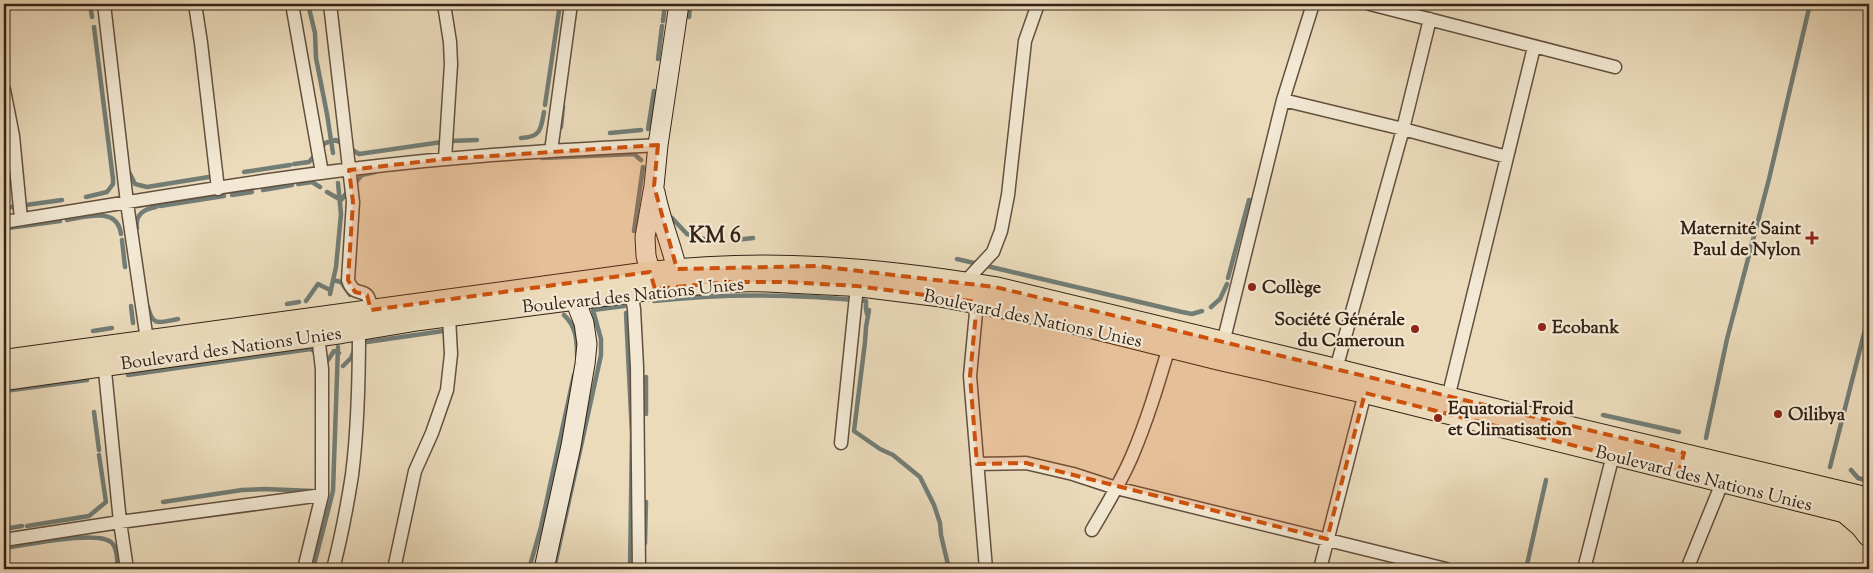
<svg xmlns="http://www.w3.org/2000/svg" width="1873" height="573" font-family="'Sorts Mill Goudy',serif">
	<style>
		.lines { fill: none; stroke-linecap: round; stroke-linejoin: round }
		.stream { stroke: #727d76; stroke-width: 4.5 }
		.street-casing { stroke: #62503e; stroke-width: 15 }
		.secondary-casing { stroke: #352215; stroke-width: 21 }
		.primary-casing { stroke: #352215; stroke-width: 22 }
		.highway-casing { stroke: #352215; stroke-width: 26 }
		.street { stroke: #f2e8d3; stroke-width: 12 }
		.secondary { stroke: #f2e8d3; stroke-width: 19 }
		.primary { stroke: #ebdbbb; stroke-width: 20 }
		.highway { stroke: #ebdbbb; stroke-width: 24 }
		.marked { fill: #cd510d; fill-opacity: 0.2; stroke: #cd510d; stroke-width: 4; stroke-dasharray: 10 6; stroke-linejoin: round }
		.poi-dot { fill: #8f2418; stroke: #f2e8d3; stroke-width: 2 }
		.labels { text-anchor: middle; stroke-width: 4.5; stroke-linejoin: round; paint-order: stroke }
		.poi-label { font-size: 18px; font-weight: bold; fill: #352215; stroke: #f2e8d3; text-anchor: start }
		.street-label { font-size: 18px; fill: #352215; stroke: #f2e8d3 }
		.district-label { font-size: 22px; font-weight: bold; fill: #352215; stroke: #f2e8d3 }
	</style>
	<rect width="100%" height="100%" fill="#ebdbbb"/>
	<filter id="stains"><feTurbulence type="fractalNoise" baseFrequency=".004" numOctaves="4"/><feColorMatrix values="0 0 0 0 .2 0 0 0 0 .09 0 0 0 0 .02 0 0 0 .5 -.17"/></filter>
	<radialGradient id="worn" r=".72"><stop offset=".6" stop-color="#630" stop-opacity="0"/><stop offset="1" stop-color="#630" stop-opacity=".3"/></radialGradient>
	<g class="lines">
		<!-- stream -->
		<path class="stream" d="M90,4L92,17
			M308,4L315,33L316,58L327,114L333,153
			M689,17L690,6
			M663,21L665,4
			M658,59L662,26
			M545,105L560,4
			M561,127L563,106
			M648,129L654,91
			M610,133L641,130
			M521,138C541,137 541,129 544,112
			M451,141L477,140
			M321,148L325,143L336,140L359,154L442,142
			M542,158L634,154L641,160
			M294,164L309,162L316,154
			M129,172L135,184L147,187L215,176
			M244,172L290,165
			M298,184L312,182L320,187
			M354,184L362,175L375,172
			M263,190L292,185
			M327,192L341,200L349,190
			M232,195L252,192
			M86,197L107,192L113,184V179L94,27
			M160,206L224,196
			M4,208L62,200
			M672,218L687,234L707,240
			M67,220C86,217 117,206 121,234
			M8,228L60,221
			M137,228C135,214 144,209 156,207
			M634,231L643,167
			M122,240L125,267
			M735,240L753,238
			M957,259L1182,312L1192,314L1202,311
			M1228,278L1249,200
			M333,280L341,282L350,295L357,294
			M330,294L336,267L341,214L338,183
			M306,301L318,284L330,290
			M654,301C725,293 795,294 866,301V309L867,314
			M287,304L299,302
			M131,306L133,323
			M148,307C153,328 160,322 178,319
			M1211,307L1220,299L1227,284
			M869,310L866,327L865,342L854,431L880,449L893,455L920,477L934,505L940,523L941,535L949,569
			M626,313L632,434L630,569
			M564,315C576,326 577,340 577,355
			M93,331L112,328
			M360,343L443,331
			M324,357L328,360L334,351L339,353
			M343,366L351,358L355,348
			M128,375L311,349L316,352
			M646,377V414
			M4,391L87,380
			M94,412L99,450
			M1603,415L1679,432
			M1706,438L1727,339L1769,179L1810,4
			M1830,467L1869,314
			M1851,470L1858,478L1869,481
			M163,502L242,490L265,489L313,491
			M27,526L89,516L106,502L99,455
			M4,529L22,526
			M645,543L646,502
			M4,548C23,546 99,529 112,543C118,549 117,561 118,569
			M313,569L333,491L338,347
			M529,569L541,527L574,375
			M554,569L601,355V339L593,310L624,306
			M1526,569L1546,480"/>
		<defs>
			<path id="street" d="M104,4L127,203L148,347
				M195,4L201,43L218,189
				M292,4L322,173
				M330,4L353,202L348,280C355,302 369,281 371,310
				M444,4L450,42L451,64L445,159
				M1370,4L1615,67
				M4,90L13,136L21,219
				M1283,100L1403,129L1507,157
				M551,151L571,4
				M4,222C151,199 298,172 446,159C516,152 587,149 658,145
				M965,282L993,252L1001,231L1008,195L1025,41L1038,4
				M630,285L634,309L637,367L639,569
				M977,302L970,376L986,569
				M1222,347L1283,100L1313,4
				M104,361L120,522L127,569
				M1336,369L1403,129L1430,19
				M1448,398L1534,47
				M841,443L857,286
				M977,464L1026,463L1073,474L1116,488L1446,569
				M1092,530C1106,506 1121,482 1132,456C1147,421 1158,384 1169,347
				M4,540L120,522L322,495
				M304,569L322,495V369L318,336
				M333,569C341,538 347,507 352,475C358,428 359,378 359,330
				M394,569L415,471L432,433L447,390L451,354L449,317
				M1320,569L1365,393
				M1584,569L1613,455
				M1687,569L1722,483"/>
			<path id="secondary" d="M655,192C661,224 675,252 680,284
				M654,286L646,256L645,237L654,186L658,145L679,4
				M544,569L571,446L585,364L587,344L584,323L570,287"/>
			<path id="primary" d="M4,360L650,272C768,258 879,268 995,287L1336,369L1479,405L1869,498
				M4,380L342,333L420,320L680,286L727,282L755,281L857,286L937,296L1039,315L1220,360L1365,393L1863,517"/>
			<path id="highway" d="M1848,513L1863,526L1869,534"/>
		</defs>
		<!-- street casing -->
		<use href="#street" class="street-casing"/>
		<!-- secondary casing -->
		<use href="#secondary" class="secondary-casing"/>
		<!-- primary casing -->
		<use href="#primary" class="primary-casing"/>
		<!-- highway casing -->
		<use href="#highway" class="highway-casing"/>
		<!-- street -->
		<use href="#street" class="street"/>
		<!-- secondary -->
		<use href="#secondary" class="secondary"/>
		<!-- primary -->
		<use href="#primary" class="primary"/>
		<!-- highway -->
		<use href="#highway" class="highway"/>
	</g>
	<!-- marked area -->
	<path class="marked" d="M658,145L654,186L677,269L817,266L995,287L1684,453L1679,472L1365,393L1327,539L1026,463L977,464L970,376L977,302L857,286L786,282H727L655,289L650,272L371,310L367,295L355,292L348,280L353,202L349,170L445,159Z"/>
	<!-- markers -->
	<g class="poi-dot">
		<path d="M1809.5 230.5h5v5h5v5h-5v5h-5v-5h-5v-5h5z"/>
		<circle cx="1252" cy="287" r="5"/>
		<circle cx="1542" cy="327" r="5"/>
		<circle cx="1415" cy="329" r="5"/>
		<circle cx="1778" cy="414" r="5"/>
		<circle cx="1438" cy="418" r="5"/>
	</g>
	<g class="labels">
		<!-- poi labels -->
		<g class="poi-label">
			<text x="1801" y="234" text-anchor="end">Maternité Saint<tspan x="1801" dy="21">Paul de Nylon</tspan></text>
			<text x="1262" y="293">Collège</text>
			<text x="1405" y="325" text-anchor="end">Société Générale<tspan x="1405" dy="21">du Cameroun</tspan></text>
			<text x="1552" y="333">Ecobank</text>
			<text x="1448" y="414">Equatorial Froid<tspan x="1448" dy="21">et Climatisation</tspan></text>
			<text x="1788" y="420">Oilibya</text>
		</g>
		<!-- street labels -->
		<g class="street-label">
			<text transform="translate(633 295) rotate(-6)" y="6">Boulevard des Nations Unies</text>
			<text transform="translate(1033 318) rotate(12)" y="6">Boulevard des Nations Unies</text>
			<text transform="translate(231 348) rotate(-8)" y="6">Boulevard des Nations Unies</text>
			<text transform="translate(1704 478) rotate(14)" y="6">Boulevard des Nations Unies</text>
		</g>
		<!-- district labels -->
		<g class="district-label">
			<text x="715" y="242">KM 6</text>
		</g>
	</g>
	<!-- margin -->
	<rect width="1873" height="573" fill="none" stroke="#ebdbbb" stroke-width="20"/>
	<rect x="5" y="5" width="1863" height="563" fill="none" stroke="#352215" stroke-width="2.5"/>
	<rect x="10" y="10" width="1853" height="553" fill="none" stroke="#352215"/>
	<rect width="100%" height="100%" filter="url(#stains)"/>
	<rect width="100%" height="100%" fill="url(#worn)"/>
</svg>
